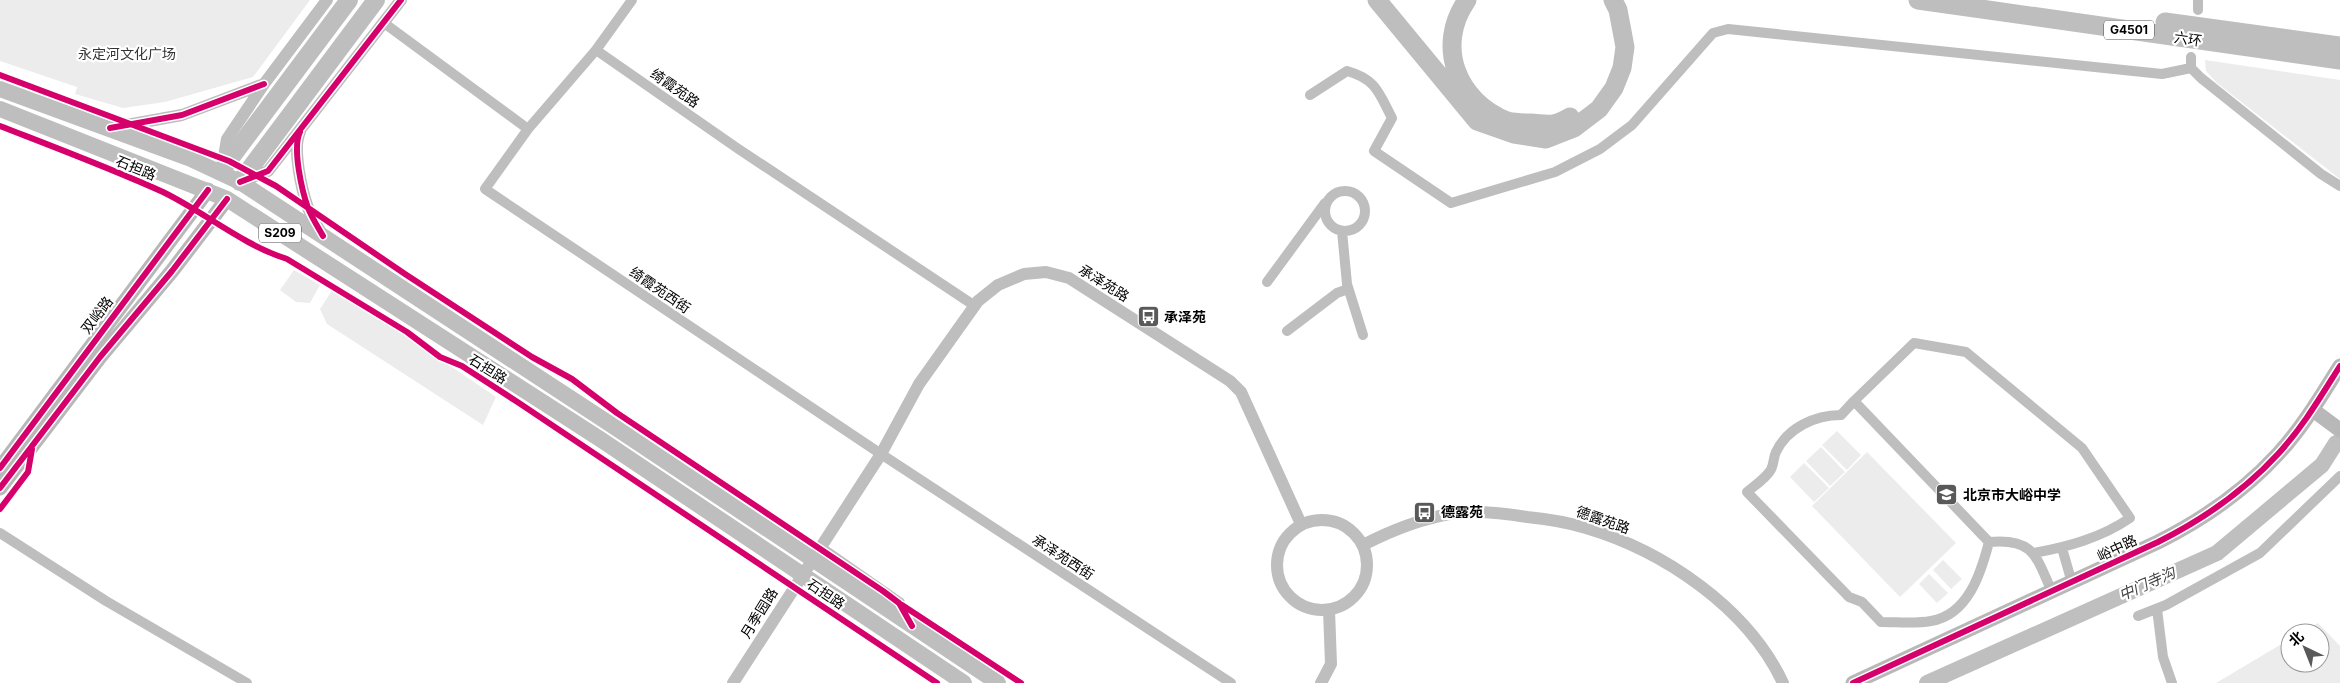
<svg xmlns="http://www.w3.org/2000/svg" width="2340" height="683" font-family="Inter,'Noto Sans SC',sans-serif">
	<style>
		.green { fill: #ececec }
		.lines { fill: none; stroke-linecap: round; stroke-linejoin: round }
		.river { stroke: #bfbfbf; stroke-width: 16 }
		.minor { stroke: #bebebe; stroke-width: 10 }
		.tertiary { stroke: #bebebe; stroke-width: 12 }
		.secondary { stroke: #b8b8b8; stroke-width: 15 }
		.primary { stroke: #bebebe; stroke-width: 16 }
		.trunk { stroke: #bebebe; stroke-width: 18 }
		.motorway { stroke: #bebebe; stroke-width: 19 }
		.cycleway-casing { stroke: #fff; stroke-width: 9 }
		.cycleway { stroke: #d6006c; stroke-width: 6 }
		.labels { text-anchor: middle; stroke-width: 4.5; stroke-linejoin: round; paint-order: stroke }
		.shield { fill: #fff; stroke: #4c4c4c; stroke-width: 1 }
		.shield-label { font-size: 12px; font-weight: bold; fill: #000 }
		.street-label { font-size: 14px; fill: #000; stroke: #fff }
		.park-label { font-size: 14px; fill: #333; stroke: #fff }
		.poi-label { font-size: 14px; font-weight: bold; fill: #000; stroke: #fff; text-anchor: start }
		.water-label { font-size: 15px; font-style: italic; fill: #444; stroke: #fff }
	</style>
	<rect width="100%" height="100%" fill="#fff"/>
	<!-- green -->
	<path class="green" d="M0,0H310L253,77L165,102L123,108L75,94L77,87L0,61Z
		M2205,60L2340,80V179L2217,83L2206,71Z
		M294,270L320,285L310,303L296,302L280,290Z
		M333,289L380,318L496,397L483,425L327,324L320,309Z
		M1837,431L1861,455L1847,470L1822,445Z
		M1821,447L1845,472L1830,486L1806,461Z
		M1867,452L1956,543L1900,597L1812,506Z
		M1804,463L1829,488L1814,502L1790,477Z
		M1943,560L1962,579L1951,589L1933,570Z
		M1929,574L1948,593L1937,603L1919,584Z
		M2318,623L2340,646V683H2216L2290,639V663H2320V633H2301Z"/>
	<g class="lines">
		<!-- river -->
		<path class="river" d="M1927,683L2217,553L2322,465L2336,443"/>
		<!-- minor -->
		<path class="minor" d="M2198,10V0
			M384,23L528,129L596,50L737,148L975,306
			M596,50L632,0
			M2191,57V68L2201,78L2321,174L2340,186
			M1310,95L1347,71C1376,79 1379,93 1392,118L1374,151L1451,203L1555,172L1600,149L1632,125L1713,33L1728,29L2162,74L2191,68
			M528,129L485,189L881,454L1231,683
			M1325 211a20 20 0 1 1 40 0a20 20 0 1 1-40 0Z
			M1342,231L1347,284L1363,335
			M1267,282L1325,203
			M1287,331L1337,293L1348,289
			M1854,401L1841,415C1815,415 1787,428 1776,452C1773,458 1774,466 1770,471C1765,479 1754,486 1747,492L1849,597L1862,602L1881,622C1898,622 1915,624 1931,621C1968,615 1981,573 1989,542
			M0,533L106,601L247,683
			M2062,548L2072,583
			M2034,553C2067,547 2101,538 2130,518L2082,448L1966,352L1914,343L1854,401L1989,542C2034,538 2036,556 2052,592
			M2157,609L2163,657L2172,683
			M2138,616L2166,605L2260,553L2340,476"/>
		<!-- tertiary -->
		<path class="tertiary" d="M110,128L182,115L264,84
			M300,132C292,148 302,191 308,208C312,218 318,227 323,236
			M222,168L227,139L264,84L327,0
			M240,182L268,171L401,0
			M1277 565a45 45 0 1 1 90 0a45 45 0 1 1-90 0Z
			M1363,545C1392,530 1423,518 1455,513C1479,510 1503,513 1527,517C1547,519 1567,522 1586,528C1664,551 1748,608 1783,683
			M820,548L899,603L911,624
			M733,683L881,454L919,384L978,301L998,285L1024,274L1046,272L1069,278L1230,381L1241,392L1301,524
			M1321,683L1331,664L1329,610"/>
		<!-- secondary -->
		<path class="secondary" d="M2313,410L2340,430
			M0,468L208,190
			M0,488L100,357L172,271L227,199
			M1853,683L2158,542C2202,520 2245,490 2278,454C2303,427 2321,396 2340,366"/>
		<!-- primary -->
		<path class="primary" d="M0,89L191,159L240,182L610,424L998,683
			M0,109L227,199L600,439L964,683"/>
		<!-- trunk -->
		<path class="trunk" d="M221,171L349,0
			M240,182L376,0"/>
		<!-- motorway -->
		<path class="motorway" d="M1377,0L1477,121L1514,134L1546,139L1574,128L1599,109L1614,88L1622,68L1625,47L1618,10L1613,0
			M1467,0C1435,46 1457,101 1507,121C1514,123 1523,123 1530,123C1549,124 1553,127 1570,117
			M1918,0L2340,60
			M2165,22L2340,46"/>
		<defs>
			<path id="cycleway" d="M0,75L229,161L276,186L405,274L532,357L572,379L617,413L883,591L899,603L912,626
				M0,126C54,147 110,168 163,192C206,213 241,244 287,259L407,332L440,357L462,366L519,403L937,683
				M110,128L182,115L264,84
				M300,132C292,148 302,191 308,208C312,218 318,227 323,236
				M240,182L268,171L401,0
				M0,468L208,190
				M0,488L100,357L172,271L227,199
				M0,509L28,472L32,449
				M902,605L1021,683
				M1853,683L2158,542C2202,520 2245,490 2278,454C2303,427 2321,396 2340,366"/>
		</defs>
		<!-- cycleway casing -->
		<use href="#cycleway" class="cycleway-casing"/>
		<!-- cycleway -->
		<use href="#cycleway" class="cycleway"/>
	</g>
	<!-- icons -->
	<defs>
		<symbol id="bus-square" viewBox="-11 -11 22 22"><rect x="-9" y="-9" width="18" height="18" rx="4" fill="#595959" stroke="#fff"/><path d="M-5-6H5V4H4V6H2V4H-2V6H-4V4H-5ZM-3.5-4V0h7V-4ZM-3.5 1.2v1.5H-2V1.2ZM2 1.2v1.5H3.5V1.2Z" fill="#fff"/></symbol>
		<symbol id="school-square" viewBox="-11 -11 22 22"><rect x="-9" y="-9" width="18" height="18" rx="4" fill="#595959" stroke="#fff"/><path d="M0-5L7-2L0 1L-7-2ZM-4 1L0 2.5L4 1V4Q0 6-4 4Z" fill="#fff"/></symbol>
	</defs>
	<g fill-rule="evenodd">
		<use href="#bus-square" x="1136" y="304" width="25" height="25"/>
		<use href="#school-square" x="1934" y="482" width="25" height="25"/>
		<use href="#bus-square" x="1412" y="500" width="25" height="25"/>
	</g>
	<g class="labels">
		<!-- shield labels -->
		<g class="shield">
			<rect x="2104" y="20.5" width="50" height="19" rx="4"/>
			<rect x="259" y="223.5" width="42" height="19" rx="4"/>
		</g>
		<g class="shield-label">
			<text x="2129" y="34">G4501</text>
			<text x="280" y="237">S209</text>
		</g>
		<!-- street labels -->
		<g class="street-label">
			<text transform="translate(2188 39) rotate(8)" y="5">六环</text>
			<text transform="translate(675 88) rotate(35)" y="5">绮霞苑路</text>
			<text transform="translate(136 168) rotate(22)" y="5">石担路</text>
			<text transform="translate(1104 283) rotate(32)" y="5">承泽苑路</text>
			<text transform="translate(660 290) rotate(34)" y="5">绮霞苑西街</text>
			<text transform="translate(97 315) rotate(-53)" y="5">双峪路</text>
			<text transform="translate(488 369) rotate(32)" y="5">石担路</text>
			<text transform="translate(1603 520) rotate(19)" y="5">德露苑路</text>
			<text transform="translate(2117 548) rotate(-25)" y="5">峪中路</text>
			<text transform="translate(1063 557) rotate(33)" y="5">承泽苑西街</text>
			<text transform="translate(826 594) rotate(34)" y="5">石担路</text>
			<text transform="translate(759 613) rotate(-58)" y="5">月季园路</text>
		</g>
		<!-- park labels -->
		<g class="park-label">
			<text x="127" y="59">永定河文化广场</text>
		</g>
		<!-- poi labels -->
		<g class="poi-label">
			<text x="1164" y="322">承泽苑</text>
			<text x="1963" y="500">北京市大峪中学</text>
			<text x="1441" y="517">德露苑</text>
		</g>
		<!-- water labels -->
		<g class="water-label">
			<text transform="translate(2147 584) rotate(-24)" y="5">中门寺沟</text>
		</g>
	</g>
	<!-- north arrow -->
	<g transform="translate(2305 648) rotate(317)"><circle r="24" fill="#ffffff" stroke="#999999"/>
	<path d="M0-4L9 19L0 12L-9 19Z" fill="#595959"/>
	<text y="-8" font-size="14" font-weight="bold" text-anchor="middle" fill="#000000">北</text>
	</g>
</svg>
